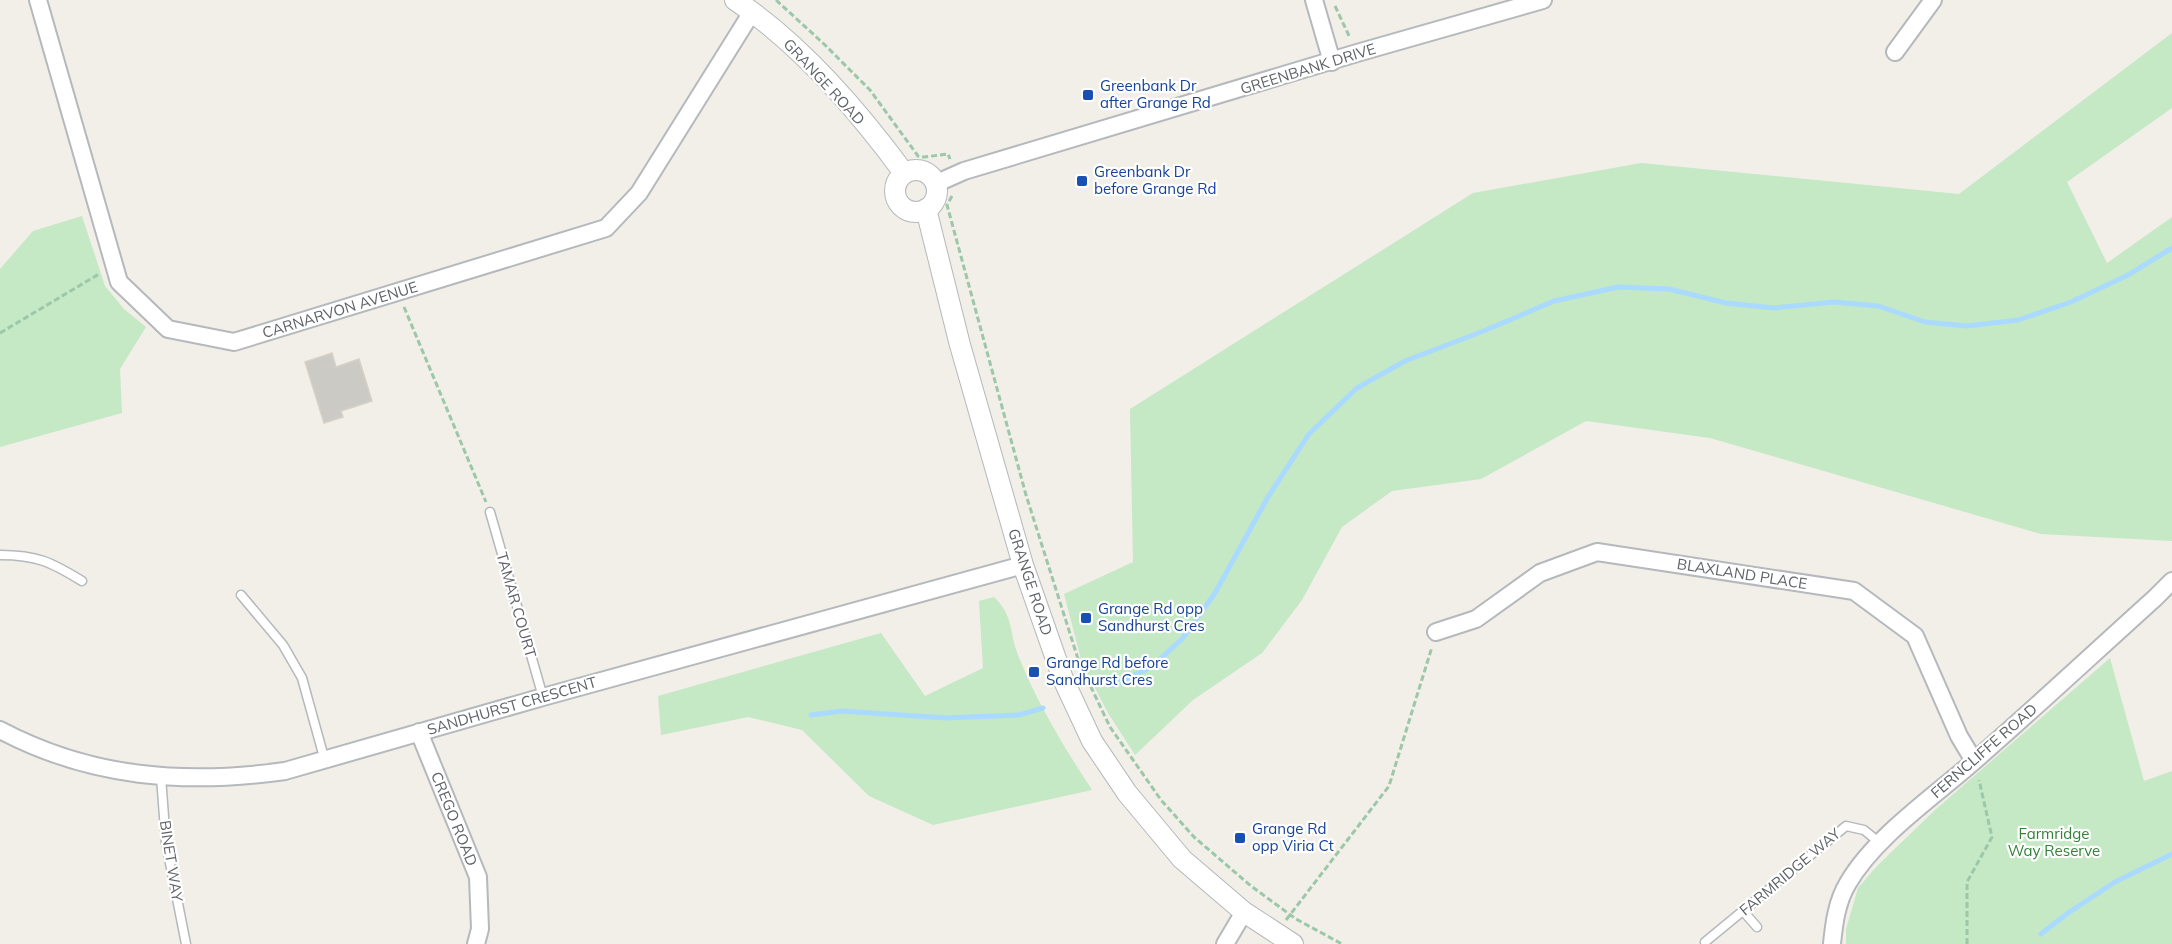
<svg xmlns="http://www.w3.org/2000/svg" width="2172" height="944" font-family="Mulish,sans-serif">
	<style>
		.green { fill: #c5e8c5 }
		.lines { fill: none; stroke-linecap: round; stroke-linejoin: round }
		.stream { stroke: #aadaff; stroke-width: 5 }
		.building { fill: #cccac5; stroke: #d6d1c6; stroke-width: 1.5 }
		.service-casing { stroke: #b5b8bc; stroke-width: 11 }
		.minor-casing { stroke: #b5b8bc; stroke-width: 20 }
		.tertiary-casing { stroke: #b5b8bc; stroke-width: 22 }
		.path { stroke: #9cc7a9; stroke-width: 3; stroke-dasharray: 6 3; stroke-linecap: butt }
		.service { stroke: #fff; stroke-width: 8 }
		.minor { stroke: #fff; stroke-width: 16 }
		.tertiary { stroke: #fff; stroke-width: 20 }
		.transit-dot { fill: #1a4fb4; stroke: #fff; stroke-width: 2 }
		.labels { text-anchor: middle; stroke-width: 4.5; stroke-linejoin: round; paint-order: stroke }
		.street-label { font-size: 15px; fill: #5f6368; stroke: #fff }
		.transit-label { font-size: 15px; fill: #164399; stroke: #fff; text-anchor: start }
		.park-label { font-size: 15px; fill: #348238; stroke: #fff }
	</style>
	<rect width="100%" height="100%" fill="#f1efe8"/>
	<!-- green -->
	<path class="green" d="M2172,33V108L2067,182L2107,263L2172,217V541L2041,534L1710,438L1586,421L1481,479L1392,491L1342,527L1302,600L1262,653L1193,700L1135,755L1108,713L1082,663L1064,594L1133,562L1130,409L1473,193L1641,163L1959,194Z
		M82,216L105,286L124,309L146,327L120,369L122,413L0,447V269L33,231Z
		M994,597C1014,616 1009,632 1018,655C1037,703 1064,747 1092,790L933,825L869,796L802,730L748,717L661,735L658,696L881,633L925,696L983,668L979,601Z
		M2110,658L2144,781L2172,771V944H1846V929L1858,888L1876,867L1935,810Z"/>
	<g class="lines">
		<!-- stream -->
		<path class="stream" d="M1112,686L1151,667L1182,639L1215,593L1268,497L1309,434L1357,388L1405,361L1486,330L1554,301L1618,287L1669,289L1726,303L1774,308L1834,302L1878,306L1925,322L1967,326L2018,320L2071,302L2128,275L2172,248
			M811,715L842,711L946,718L1019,715L1043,708
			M2041,934L2068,913L2115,882L2172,854"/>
	</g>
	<!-- building -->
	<path class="building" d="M332,353L336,367L359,359L372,401L341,411L343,417L324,423L305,362Z"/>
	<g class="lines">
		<defs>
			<path id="service" d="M490,512L543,697
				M0,555C37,555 51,562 82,581
				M241,595L283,645L302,678L325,761
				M161,777L166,843L186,944
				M1743,911L1757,927
				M1705,942L1846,826L1864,830L1880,843"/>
			<path id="minor" d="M38,0L119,282L168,329L234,342L606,228L639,193L752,12
				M1314,0L1332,62
				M1895,52L1933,0
				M935,184L964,171L1357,53L1543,0
				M1436,632L1476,619L1540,573L1597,552L1854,591L1915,636L1959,736L1974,761
				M0,730C91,778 185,785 285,771L543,697L1023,565
				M419,732L478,877L480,929L476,944
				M1225,944L1244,912
				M1832,944C1834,923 1837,901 1848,883C1875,837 1932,798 1972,763C2034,709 2094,653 2155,598L2172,581"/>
			<path id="tertiary" d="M735,0C801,44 857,109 904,173
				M895 191a21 21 0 1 1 42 0a21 21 0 1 1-42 0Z
				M926,209L960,345L1023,565L1063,679L1092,741L1127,793L1182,859L1244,912L1293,944"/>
		</defs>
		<!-- service casing -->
		<use href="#service" class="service-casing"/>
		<!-- minor casing -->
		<use href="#minor" class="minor-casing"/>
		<!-- tertiary casing -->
		<use href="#tertiary" class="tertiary-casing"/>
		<!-- path -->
		<path class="path" d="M776,0L824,44L870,90L918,156L924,157L948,154L950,159
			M1335,6L1350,38
			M952,196L947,205L1026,495L1079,662L1110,727L1161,800L1194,837L1251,886L1296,919L1342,944
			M404,307L486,502
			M0,333L99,274
			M1286,920L1389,786L1432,647
			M1967,944V882L1992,837L1979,780"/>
		<!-- service -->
		<use href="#service" class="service"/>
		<!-- minor -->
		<use href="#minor" class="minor"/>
		<!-- tertiary -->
		<use href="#tertiary" class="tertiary"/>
	</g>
	<!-- markers -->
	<g class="transit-dot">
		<rect x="1082" y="89" width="12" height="12" rx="3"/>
		<rect x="1076" y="175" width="12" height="12" rx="3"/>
		<rect x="1080" y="612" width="12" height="12" rx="3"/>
		<rect x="1028" y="666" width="12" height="12" rx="3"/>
		<rect x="1234" y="832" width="12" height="12" rx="3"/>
	</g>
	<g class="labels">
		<!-- street labels -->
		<g class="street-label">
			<text transform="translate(1308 69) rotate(-17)" y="5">GREENBANK DRIVE</text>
			<text transform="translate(824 82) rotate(47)" y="5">GRANGE ROAD</text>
			<text transform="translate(340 310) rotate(-17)" y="5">CARNARVON AVENUE</text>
			<text transform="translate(1742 574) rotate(9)" y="5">BLAXLAND PLACE</text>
			<text transform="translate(1030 582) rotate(72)" y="5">GRANGE ROAD</text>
			<text transform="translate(516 605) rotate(74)" y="5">TAMAR COURT</text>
			<text transform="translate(512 706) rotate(-16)" y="5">SANDHURST CRESCENT</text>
			<text transform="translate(1984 751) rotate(-41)" y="5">FERNCLIFFE ROAD</text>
			<text transform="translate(454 819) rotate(68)" y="5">CREGO ROAD</text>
			<text transform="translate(171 861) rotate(81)" y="5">BINET WAY</text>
			<text transform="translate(1790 872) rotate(-40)" y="5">FARMRIDGE WAY</text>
		</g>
		<!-- transit labels -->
		<g class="transit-label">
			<text x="1100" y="91">Greenbank Dr<tspan x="1100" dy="17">after Grange Rd</tspan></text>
			<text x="1094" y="177">Greenbank Dr<tspan x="1094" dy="17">before Grange Rd</tspan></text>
			<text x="1098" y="614">Grange Rd opp<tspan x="1098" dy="17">Sandhurst Cres</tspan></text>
			<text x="1046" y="668">Grange Rd before<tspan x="1046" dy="17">Sandhurst Cres</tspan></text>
			<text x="1252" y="834">Grange Rd<tspan x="1252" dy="17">opp Viria Ct</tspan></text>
		</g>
		<!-- park labels -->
		<g class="park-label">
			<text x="2054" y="839">Farmridge<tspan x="2054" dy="17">Way Reserve</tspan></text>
		</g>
	</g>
</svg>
